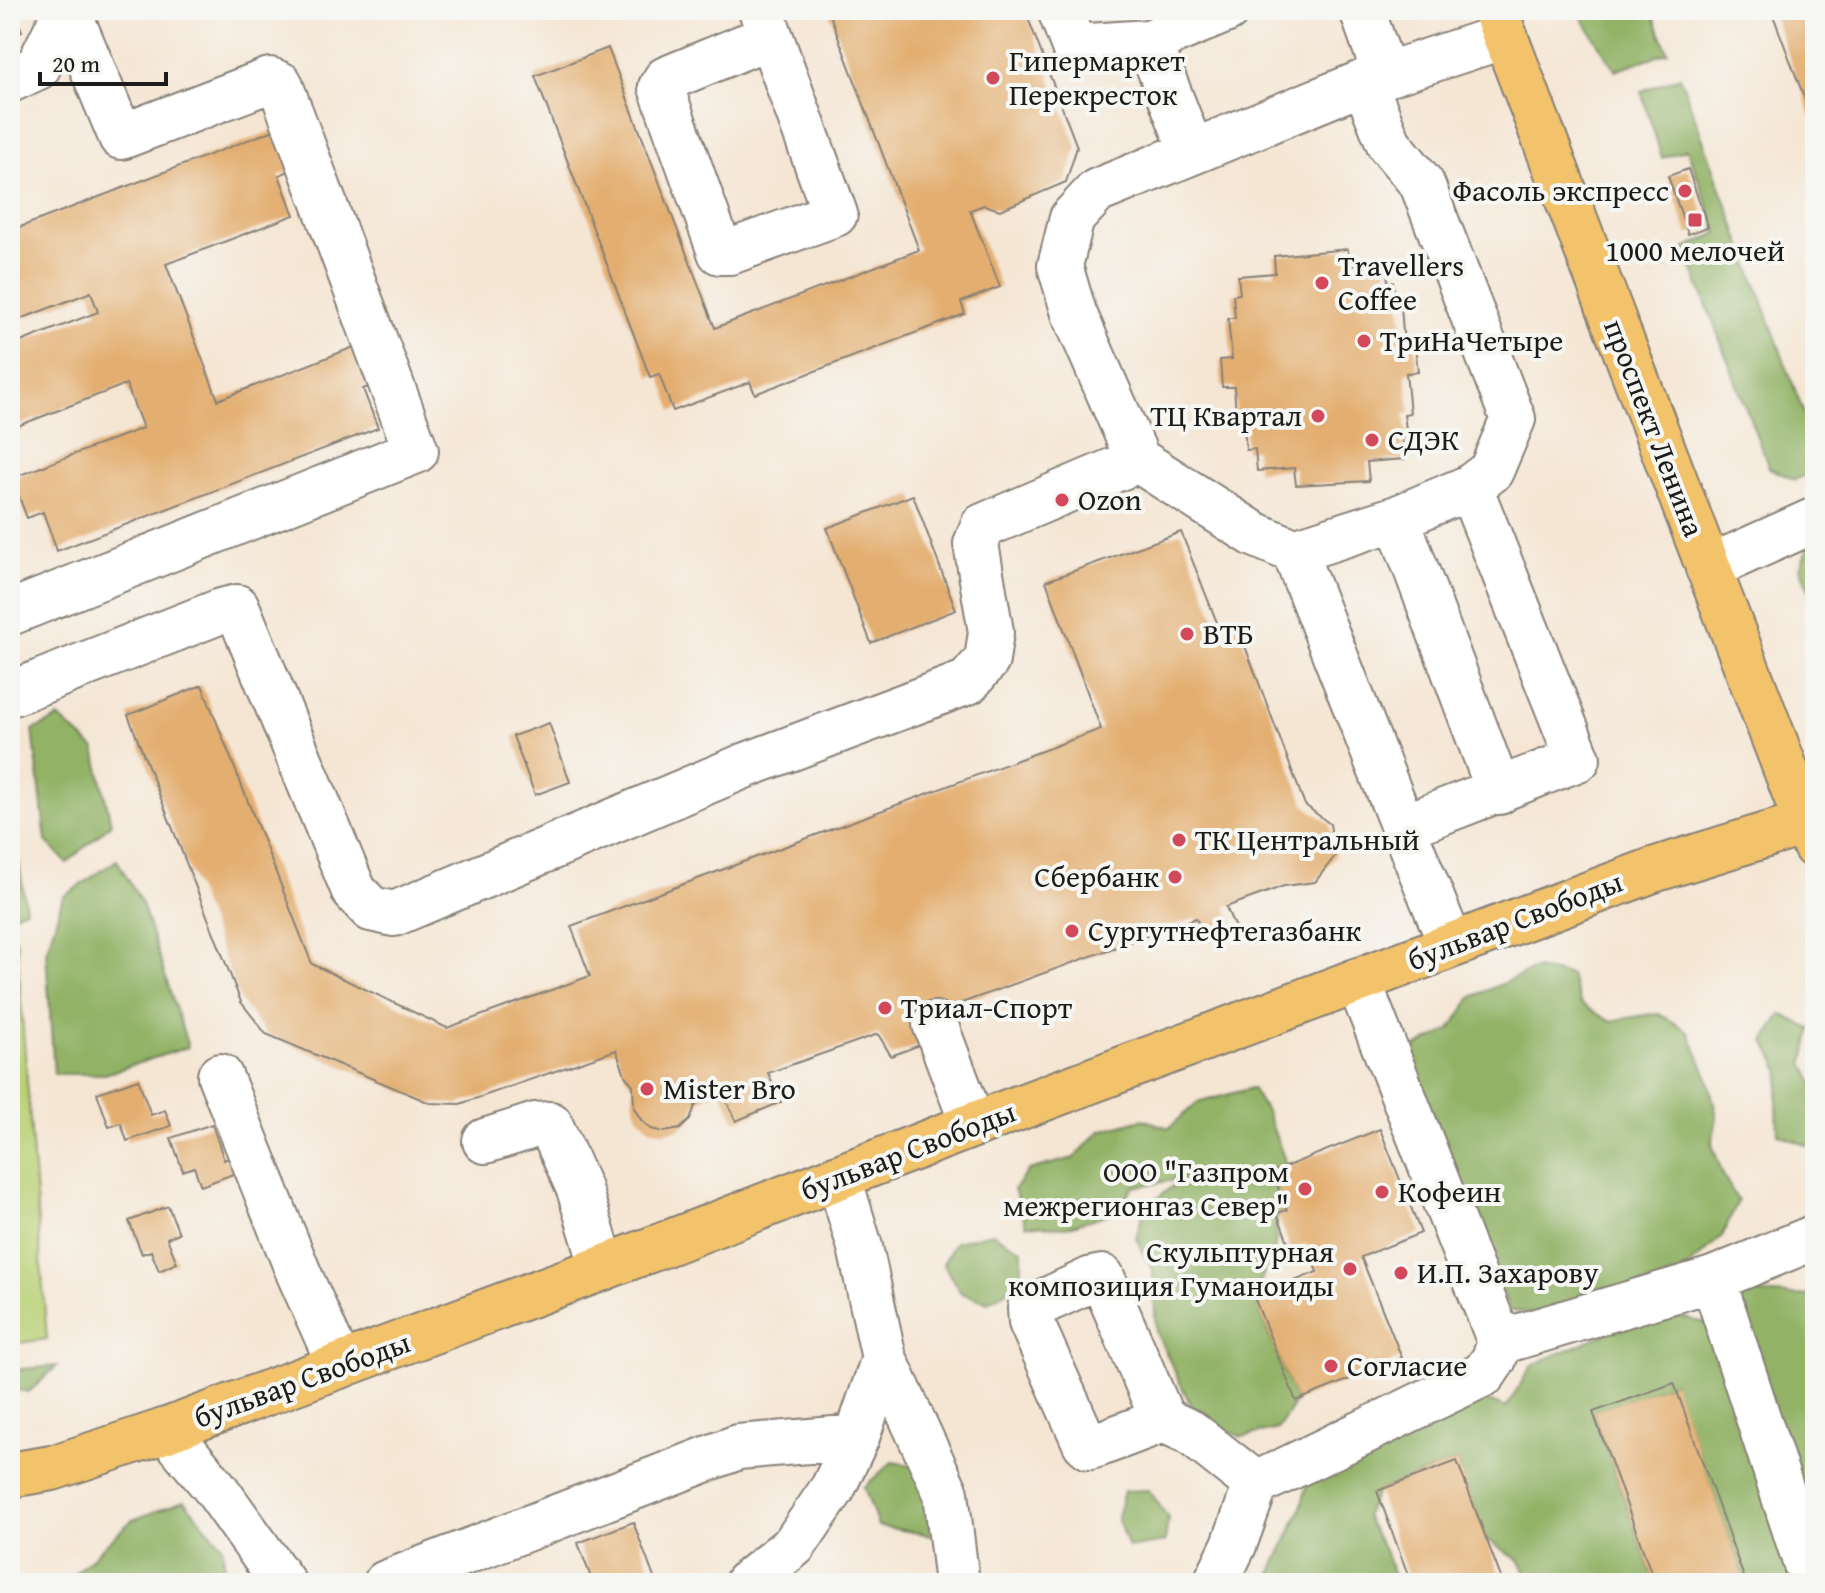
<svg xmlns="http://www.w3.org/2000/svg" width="1825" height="1593" font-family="'Gentium Book Plus',serif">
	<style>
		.green { fill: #b9d074; stroke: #6a7648; stroke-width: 2 }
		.forest { fill: #92b266; stroke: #576741; stroke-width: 2 }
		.building { fill: #e3ae6f }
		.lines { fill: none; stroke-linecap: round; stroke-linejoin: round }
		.minor-casing { stroke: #888178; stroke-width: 48 }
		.major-casing { stroke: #888178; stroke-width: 48 }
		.minor { stroke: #fff; stroke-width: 44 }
		.major { stroke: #f2c36a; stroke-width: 44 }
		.poi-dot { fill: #d1495b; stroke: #f6f6f2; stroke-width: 3 }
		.labels { text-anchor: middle; stroke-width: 8; stroke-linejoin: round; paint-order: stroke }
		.poi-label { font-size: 30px; fill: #1c1c1c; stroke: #f6f6f2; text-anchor: start }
		.street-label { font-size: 30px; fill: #1c1c1c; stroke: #f6f6f2 }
	</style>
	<rect width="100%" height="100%" fill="#f6f6f2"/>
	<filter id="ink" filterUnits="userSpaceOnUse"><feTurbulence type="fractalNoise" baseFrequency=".0125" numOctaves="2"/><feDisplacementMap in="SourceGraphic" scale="16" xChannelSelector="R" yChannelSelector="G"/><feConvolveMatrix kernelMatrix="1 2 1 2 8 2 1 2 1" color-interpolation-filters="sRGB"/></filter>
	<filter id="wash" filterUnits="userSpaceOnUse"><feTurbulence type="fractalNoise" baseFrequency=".006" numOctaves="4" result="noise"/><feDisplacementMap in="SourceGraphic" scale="32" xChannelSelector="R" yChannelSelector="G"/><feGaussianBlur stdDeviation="1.8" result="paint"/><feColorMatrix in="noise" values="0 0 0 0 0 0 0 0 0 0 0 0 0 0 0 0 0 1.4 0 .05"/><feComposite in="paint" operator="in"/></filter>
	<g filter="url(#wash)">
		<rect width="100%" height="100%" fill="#f5e6d4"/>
		<!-- green -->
		<path class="green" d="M16,938L47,1339L10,1344V940Z"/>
		<!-- forest -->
		<path class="forest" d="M1577,10H1651L1668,52L1615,70Z
			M1680,77L1815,444V470L1795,480L1769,468L1685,249L1718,233L1687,149L1662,158L1641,91Z
			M1815,542V603L1800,568L1808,546Z
			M59,718L95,749L111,824L67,863L46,841L33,730Z
			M10,804L26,909L10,916Z
			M117,860L142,904L188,1047L105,1074H54L46,952L63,897Z
			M16,938L20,989L10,1025V940Z
			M1535,969L1570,975L1581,1004L1610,1021L1658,1013L1688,1031L1708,1078L1717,1117L1712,1144L1723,1175L1738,1201L1722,1236L1681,1274L1550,1315L1510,1311L1427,1110L1411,1049L1450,1030L1472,997Z
			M1781,1014L1811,1029L1804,1063L1815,1086V1141L1808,1146L1778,1134L1777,1100L1781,1072L1765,1041Z
			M1252,1088L1267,1113L1287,1166V1210L1277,1214L1275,1247L1254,1297L1296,1401L1278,1429L1242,1437L1196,1416L1156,1332L1153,1271L1136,1238L1144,1209L1181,1179L1133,1187L1116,1212L1066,1227L1026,1225L1014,1189L1029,1170L1074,1158L1100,1131L1142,1119L1169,1128L1197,1103Z
			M992,1233L1022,1250V1281L988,1302L961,1293L943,1264L955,1242Z
			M1744,1293L1813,1296L1815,1302V1583H1746L1673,1383L1593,1413L1655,1583H1528L1530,1580L1520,1561L1486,1539L1457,1461L1377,1491L1365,1516L1387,1556L1395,1583H1271L1270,1576L1300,1511L1310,1475L1476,1396L1506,1408L1532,1365L1609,1332L1675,1315L1709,1324L1734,1315Z
			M57,1366L29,1392L10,1389V1370Z
			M892,1462L927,1467L931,1535L878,1526L864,1487Z
			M1149,1490L1168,1518L1165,1542L1128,1548L1117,1517L1124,1491Z
			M184,1501L222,1545L227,1583H40L72,1576L132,1520Z"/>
		<g id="blocks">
			<!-- building -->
			<path class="building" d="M10,10H14L22,31L10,36Z
				M828,10H1025L1077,147L1066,182L1000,210L984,205L970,210L1000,287L961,302L965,314L755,394L750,382L673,411L659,374L650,377L535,76L608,48L715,328L919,250Z
				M1771,10H1815V126Z
				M282,127L297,168L279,175L294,215L166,264L218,400L364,343L379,383L363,389L378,428L57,551L43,512L27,518L12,478L143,428L126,384L10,429V346L98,312L91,292L10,323V231Z
				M1688,169L1708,227L1688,234L1668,176Z
				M1348,249L1349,266L1386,262L1388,282H1393L1396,305H1401L1404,346L1415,345L1418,372L1406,373L1410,413L1404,414L1407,437H1402L1404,459L1367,462L1369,481L1296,485L1294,468L1257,471L1255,449L1246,450L1244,427L1237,428L1234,387H1222L1220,360L1232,359L1228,318H1235L1233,295L1240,294L1238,276L1275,273L1274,256Z
				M913,495L956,610L871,643L827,528Z
				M1181,532L1220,630L1237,625L1305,805L1330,824L1335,856L1315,882L1284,886L1226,907L1236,930L1207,942L1196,918L920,1018L930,1041L891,1056L878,1034L768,1073L781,1102L736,1121L721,1090L705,1097L695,1106L690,1120L680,1129L664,1132L651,1129L641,1120L634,1108L633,1085L626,1077L616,1050L460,1104L430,1103L266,1034L241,1002L128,715L202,685L312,964L447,1028L590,976L571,926L1101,729L1046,581Z
				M549,723L570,782L535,795L513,736Z
				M138,1079L151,1115L165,1110L171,1126L127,1141L121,1123L109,1127L97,1093Z
				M212,1124L224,1160L238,1155L244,1170L201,1186L194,1167L183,1171L171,1138Z
				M1380,1129L1421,1233L1361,1257L1402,1358L1296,1401L1254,1297L1317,1272L1306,1244L1291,1250L1277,1213L1287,1210L1272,1172Z
				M168,1206L179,1233L167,1238L177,1263L159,1271L151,1251L142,1254L129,1221Z
				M1674,1383L1746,1583H1655L1593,1412Z
				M1457,1461L1503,1583H1411L1377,1491Z
				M633,1522L656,1583H593L578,1543Z"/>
		</g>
	</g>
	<g filter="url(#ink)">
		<use href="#blocks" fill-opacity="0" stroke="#888178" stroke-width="2"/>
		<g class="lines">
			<defs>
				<path id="minor" d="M761,10L835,214L730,252H720L661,87L666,79L770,36
					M1060,10L1074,47L1149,42L1227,10
					M1362,10L1385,75
					M1149,42L1192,152
					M10,80L38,67L66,10
					M1364,82L1389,144L1422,184L1513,419L1491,471L1470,487L1397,518L1294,551L1254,534L1138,460L1074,313L1060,266L1072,218L1097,191L1364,82L1505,36
					M1397,518L1499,792
					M1294,551L1403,827L1578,759L1470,487
					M1708,568L1815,520
					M10,613L416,451L280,84L270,80L121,137L68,10
					M10,694L221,611L237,607L354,891L371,909L394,914L744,766L968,682L987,660L991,632L976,544L983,526L1138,460
					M1403,827L1451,945
					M935,1024L973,1125
					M220,1076L299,1274L340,1366
					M485,1141L536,1125L550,1124L579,1189L603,1268
					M1713,1279L1812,1583
					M1500,1342L1713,1279L1815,1237
					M884,1358L946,1493L957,1583
					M1163,1420L1097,1445L1090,1447L1085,1443L1031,1322L1030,1308L1092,1279L1102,1277L1163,1420L1190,1432L1256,1484L1484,1374L1494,1359L1500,1342L1358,980
					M167,1430L216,1489L283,1583
					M386,1583L738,1447L857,1437
					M747,1583L794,1545L833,1488L857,1437L884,1358L860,1247L839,1178
					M1218,1583L1217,1580L1234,1545L1256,1484"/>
				<path id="major" d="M1495,10L1815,846
					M10,1475L52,1468L167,1430L603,1268L973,1125L1653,870L1815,820"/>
			</defs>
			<!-- minor casing -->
			<use href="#minor" class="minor-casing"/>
			<!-- major casing -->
			<use href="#major" class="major-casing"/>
			<!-- minor -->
			<use href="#minor" class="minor"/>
			<!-- major -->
			<use href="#major" class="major"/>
		</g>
	</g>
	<!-- markers -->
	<g class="poi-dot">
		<circle cx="993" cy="78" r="8"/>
		<circle cx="1685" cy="191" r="8"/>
		<rect x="1687" y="212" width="16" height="16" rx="4"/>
		<circle cx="1322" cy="283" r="8"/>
		<circle cx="1364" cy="341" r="8"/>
		<circle cx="1318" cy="416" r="8"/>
		<circle cx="1372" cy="440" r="8"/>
		<circle cx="1062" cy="500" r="8"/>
		<circle cx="1187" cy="634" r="8"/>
		<circle cx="1179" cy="840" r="8"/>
		<circle cx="1175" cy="877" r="8"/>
		<circle cx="1072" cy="931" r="8"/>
		<circle cx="885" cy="1008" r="8"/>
		<circle cx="647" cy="1089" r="8"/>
		<circle cx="1305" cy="1189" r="8"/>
		<circle cx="1382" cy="1192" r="8"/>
		<circle cx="1350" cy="1269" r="8"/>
		<circle cx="1401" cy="1273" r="8"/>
		<circle cx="1331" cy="1366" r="8"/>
	</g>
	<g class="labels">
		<!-- poi labels -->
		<g class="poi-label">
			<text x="1009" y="71">Гипермаркет<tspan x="1009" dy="34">Перекресток</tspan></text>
			<text x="1669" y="201" text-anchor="end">Фасоль экспресс</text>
			<text x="1695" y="261" text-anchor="middle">1000 мелочей</text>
			<text x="1338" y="276">Travellers<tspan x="1338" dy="34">Coffee</tspan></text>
			<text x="1380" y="351">ТриНаЧетыре</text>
			<text x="1302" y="426" text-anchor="end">ТЦ Квартал</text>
			<text x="1388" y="450">СДЭК</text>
			<text x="1078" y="510">Ozon</text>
			<text x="1203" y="644">ВТБ</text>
			<text x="1195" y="850">ТК Центральный</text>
			<text x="1159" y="887" text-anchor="end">Сбербанк</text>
			<text x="1088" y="941">Сургутнефтегазбанк</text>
			<text x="901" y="1018">Триал-Спорт</text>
			<text x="663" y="1099">Mister Bro</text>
			<text x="1289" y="1182" text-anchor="end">ООО "Газпром<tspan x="1289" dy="34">межрегионгаз Север"</tspan></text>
			<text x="1398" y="1202">Кофеин</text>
			<text x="1334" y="1262" text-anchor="end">Скульптурная<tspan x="1334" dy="34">композиция Гуманоиды</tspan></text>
			<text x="1417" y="1283">И.П. Захарову</text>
			<text x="1347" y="1376">Согласие</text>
		</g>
		<!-- street labels -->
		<g class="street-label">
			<text transform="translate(1654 428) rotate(69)" y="10">проспект Ленина</text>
			<text transform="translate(1515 921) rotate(-21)" y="10">бульвар Свободы</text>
			<text transform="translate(908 1151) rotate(-21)" y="10">бульвар Свободы</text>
			<text transform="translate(302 1380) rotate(-20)" y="10">бульвар Свободы</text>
		</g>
	</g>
	<!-- margin -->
	<rect width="1825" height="1593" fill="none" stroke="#f6f6f2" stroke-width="40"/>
	<!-- scale -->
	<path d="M40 72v12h126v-12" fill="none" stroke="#1c1c1c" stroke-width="4"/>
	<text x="52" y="72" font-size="24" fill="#1c1c1c" stroke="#f6f6f2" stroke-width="6" paint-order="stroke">20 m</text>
</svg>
